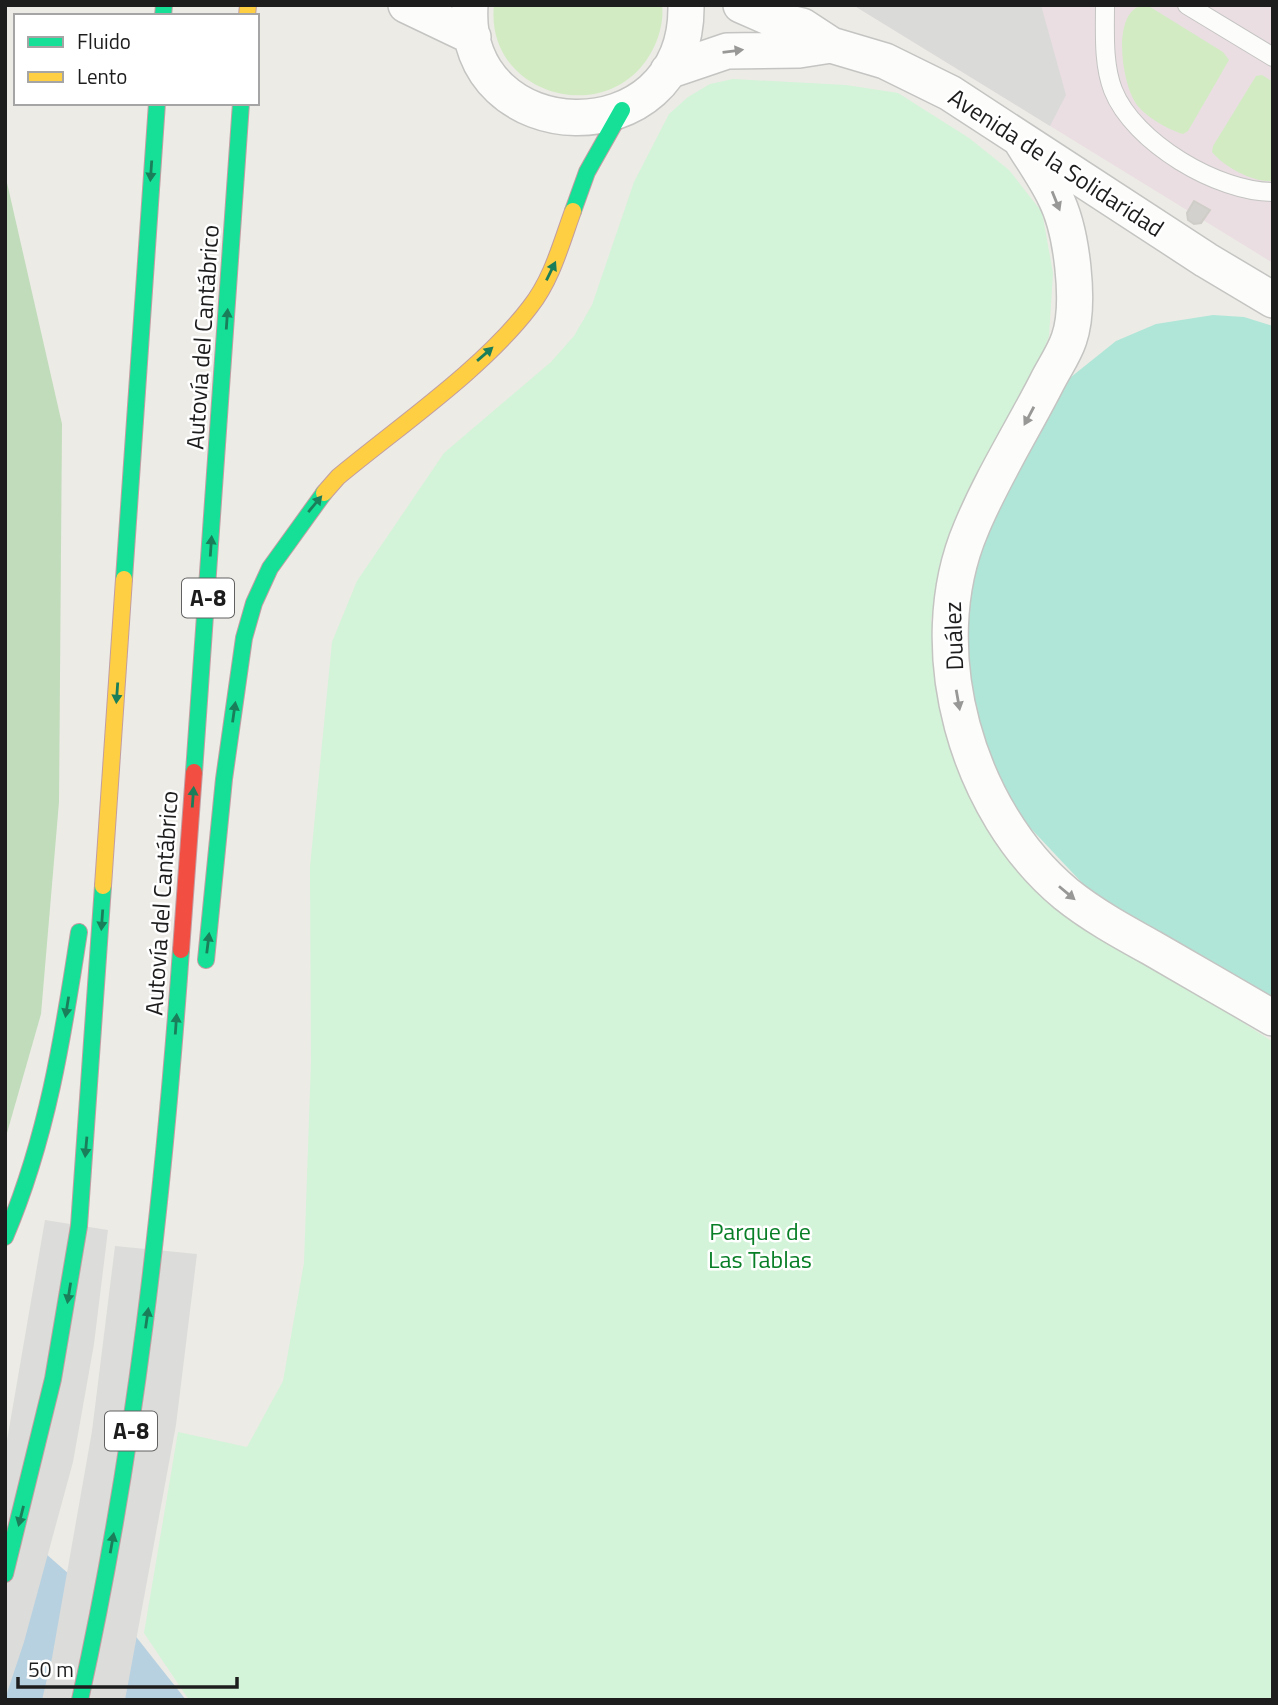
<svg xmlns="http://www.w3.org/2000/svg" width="1278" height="1705" font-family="'Titillium Web',sans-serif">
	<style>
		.industrial { fill: #eadee3 }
		.grass { fill: #d2ebc3 }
		.forest { fill: #c1dcba }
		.park { fill: #d3f4d8 }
		.pitch { fill: #b0e6d8 }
		.parking { fill: #dadad8 }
		.water { fill: #b8d1e0 }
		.pier { fill: #dcdcda }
		.building { fill: #d3d1cd; stroke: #cfcdc7; stroke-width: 2 }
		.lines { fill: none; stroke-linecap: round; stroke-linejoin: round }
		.lane-casing { stroke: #c4c4c2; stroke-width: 20 }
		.street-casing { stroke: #c4c4c2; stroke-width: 38 }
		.fast-casing { stroke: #c29da1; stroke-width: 18 }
		.slow-casing { stroke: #c29da1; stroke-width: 18 }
		.jam-casing { stroke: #c29da1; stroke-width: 18 }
		.lane { stroke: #fcfcfb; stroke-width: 18 }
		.street { stroke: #fcfcfb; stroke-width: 35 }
		.fast { stroke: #16e098; stroke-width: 16 }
		.slow { stroke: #ffcf43; stroke-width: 16 }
		.jam { stroke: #f24e42; stroke-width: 16 }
		.oneway { fill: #989897 }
		.oneway2 { fill: #1a7e5a }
		.labels { text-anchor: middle; stroke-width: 5; stroke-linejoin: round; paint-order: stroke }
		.shield { fill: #fff; stroke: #616161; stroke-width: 2 }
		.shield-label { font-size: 23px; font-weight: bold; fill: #1d1d1d }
		.street-label { font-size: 24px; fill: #1d1d1d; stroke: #fff }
		.park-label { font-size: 24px; fill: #087f27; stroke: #fff }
	</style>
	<rect width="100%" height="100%" fill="#ecebe6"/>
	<!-- industrial -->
	<path class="industrial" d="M853,5H1273V263L1151,188Z"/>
	<!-- grass -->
	<path class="grass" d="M494,5H662C664,21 659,38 652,51C609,131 484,95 494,5Z
		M1147,5L1223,52L1229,60L1188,131L1183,134C1169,130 1146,117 1137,105C1121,84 1110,5 1147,5Z
		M1262,75L1273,82V181C1254,183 1224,167 1212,152L1213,146L1256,76Z"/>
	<!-- forest -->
	<path class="forest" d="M5,174L62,424L59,802L41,1014L5,1140Z"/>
	<!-- park -->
	<path class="park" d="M733,79L846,85L898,93L969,138L1009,170L1042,212L1053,273L1049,336L1021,409L958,529L931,619L939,684L1060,905L1273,1042V1700H189L144,1633L178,1432L247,1447L283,1381L304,1263L311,1061L310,867L332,642L357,581L444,453L551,362L574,336L592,305L634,182L669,114L688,97L710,84Z"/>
	<!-- pitch -->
	<path class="pitch" d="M1213,315L1244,317L1273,326V1005L1101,903L1020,817L975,732L963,640L978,538L1066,381L1116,341L1156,324Z"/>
	<!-- parking -->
	<path class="parking" d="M853,5H1041L1066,95L1050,126Z"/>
	<!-- water -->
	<path class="water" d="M5,1518L126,1624L186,1700H5Z"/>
	<!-- pier -->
	<path class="pier" d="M45,1220L108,1230L94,1344L73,1462L24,1642L5,1699V1452Z
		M115,1246L197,1254L176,1425L125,1700H42L52,1658L92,1431Z"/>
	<!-- building -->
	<path class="building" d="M1194,201L1210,210L1201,223L1194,224L1188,220L1187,213Z"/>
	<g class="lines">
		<defs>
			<path id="lane" d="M1105,5C1105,33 1103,64 1113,90C1134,143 1218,192 1273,192
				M1187,5L1273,57"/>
			<path id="street" d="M406,5L473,37
				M470,5C460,151 689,159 686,5
				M741,5L773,19L802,26L831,45L885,61L950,93L1206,260L1273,300
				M668,71L727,51L799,50L831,45
				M1022,142C1033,160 1046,178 1055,197C1072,230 1081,304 1069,339C1064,354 1054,368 1047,382C1022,431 992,478 971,529C920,649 967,812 1066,894C1092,915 1123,932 1152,948C1192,971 1233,995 1273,1018"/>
			<path id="fast" d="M163,16L164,5
				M573,211L587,172L622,110
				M124,579L157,103
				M194,772L241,103
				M206,960L224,779L244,638L254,603L270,568L324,493
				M5,1237C47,1139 63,1037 79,932
				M5,1574L53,1379L79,1226L103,886
				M80,1700C135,1453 163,1202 181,950"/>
			<path id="slow" d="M247,16L248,5
				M324,493L338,477C398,427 483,369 530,307C552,279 561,244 573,211
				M103,886L124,579"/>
			<path id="jam" d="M181,950L194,772"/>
		</defs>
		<!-- lane casing -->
		<use href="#lane" class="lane-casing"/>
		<!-- street casing -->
		<use href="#street" class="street-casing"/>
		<!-- fast casing -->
		<use href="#fast" class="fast-casing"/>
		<!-- slow casing -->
		<use href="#slow" class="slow-casing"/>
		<!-- jam casing -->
		<use href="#jam" class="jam-casing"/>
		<!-- lane -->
		<use href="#lane" class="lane"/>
		<!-- street -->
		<use href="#street" class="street"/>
		<!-- fast -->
		<use href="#fast" class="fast"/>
		<!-- slow -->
		<use href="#slow" class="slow"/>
		<!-- jam -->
		<use href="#jam" class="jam"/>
	</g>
	<!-- one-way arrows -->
	<defs><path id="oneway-solid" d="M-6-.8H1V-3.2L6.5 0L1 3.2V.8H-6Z" transform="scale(1.75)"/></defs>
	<g class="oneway">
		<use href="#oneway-solid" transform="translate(733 51) rotate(-7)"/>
		<use href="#oneway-solid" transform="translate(1056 201) rotate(68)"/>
		<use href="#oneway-solid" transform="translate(1029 416) rotate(118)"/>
		<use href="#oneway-solid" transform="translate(958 700) rotate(80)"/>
		<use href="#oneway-solid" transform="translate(1067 893) rotate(40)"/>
	</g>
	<g class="oneway2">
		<use href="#oneway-solid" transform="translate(151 171) rotate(94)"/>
		<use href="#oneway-solid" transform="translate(551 271) rotate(-64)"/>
		<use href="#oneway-solid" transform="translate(227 319) rotate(-86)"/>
		<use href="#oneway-solid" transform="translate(485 354) rotate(-41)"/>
		<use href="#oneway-solid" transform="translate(315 504) rotate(-50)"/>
		<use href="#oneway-solid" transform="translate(211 546) rotate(-86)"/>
		<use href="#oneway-solid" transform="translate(117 693) rotate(94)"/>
		<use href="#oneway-solid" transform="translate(234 712) rotate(-82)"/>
		<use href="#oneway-solid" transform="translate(193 797) rotate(-86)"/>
		<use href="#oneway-solid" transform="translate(102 920) rotate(94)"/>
		<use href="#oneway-solid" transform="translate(208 943) rotate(-83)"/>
		<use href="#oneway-solid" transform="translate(67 1007) rotate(99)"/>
		<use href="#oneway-solid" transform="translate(176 1024) rotate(-86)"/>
		<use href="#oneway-solid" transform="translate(86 1147) rotate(95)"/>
		<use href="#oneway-solid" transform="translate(69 1293) rotate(99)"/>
		<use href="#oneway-solid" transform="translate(147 1318) rotate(-82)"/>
		<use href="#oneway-solid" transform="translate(21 1516) rotate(104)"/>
		<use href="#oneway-solid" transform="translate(112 1543) rotate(-80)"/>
	</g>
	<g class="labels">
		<!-- shield labels -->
		<g class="shield">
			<rect x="182" y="578.5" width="52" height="39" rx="5"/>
			<rect x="105" y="1411.5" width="52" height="39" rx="5"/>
		</g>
		<g class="shield-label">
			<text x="208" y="606">A-8</text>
			<text x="131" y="1439">A-8</text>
		</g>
		<!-- street labels -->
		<g class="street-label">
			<text transform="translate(1056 163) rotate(33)" y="8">Avenida de la Solidaridad</text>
			<text transform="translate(203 337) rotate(-86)" y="8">Autovía del Cantábrico</text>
			<text transform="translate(954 636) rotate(-92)" y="8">Duález</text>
			<text transform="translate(162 903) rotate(-86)" y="8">Autovía del Cantábrico</text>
		</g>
		<!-- park labels -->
		<g class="park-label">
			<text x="760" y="1240">Parque de<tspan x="760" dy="28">Las Tablas</tspan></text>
		</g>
	</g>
	<!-- border -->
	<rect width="1278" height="1705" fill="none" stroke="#1d1d1d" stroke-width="14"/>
	<!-- legend -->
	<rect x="14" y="14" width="245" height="91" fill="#ffffff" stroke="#a5a5a5" stroke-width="2"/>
	<rect x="28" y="37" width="35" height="10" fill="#16e098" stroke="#a5a5a5" stroke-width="2"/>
	<text x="77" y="49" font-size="21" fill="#1d1d1d">Fluido</text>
	<rect x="28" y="72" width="35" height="10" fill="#ffcf43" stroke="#a5a5a5" stroke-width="2"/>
	<text x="77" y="84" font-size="21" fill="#1d1d1d">Lento</text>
	<!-- scale -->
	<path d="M18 1677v10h219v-10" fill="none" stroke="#1d1d1d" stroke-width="3.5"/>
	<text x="28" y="1677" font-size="21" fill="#1d1d1d" stroke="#ffffff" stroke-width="5" paint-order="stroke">50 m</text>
</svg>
